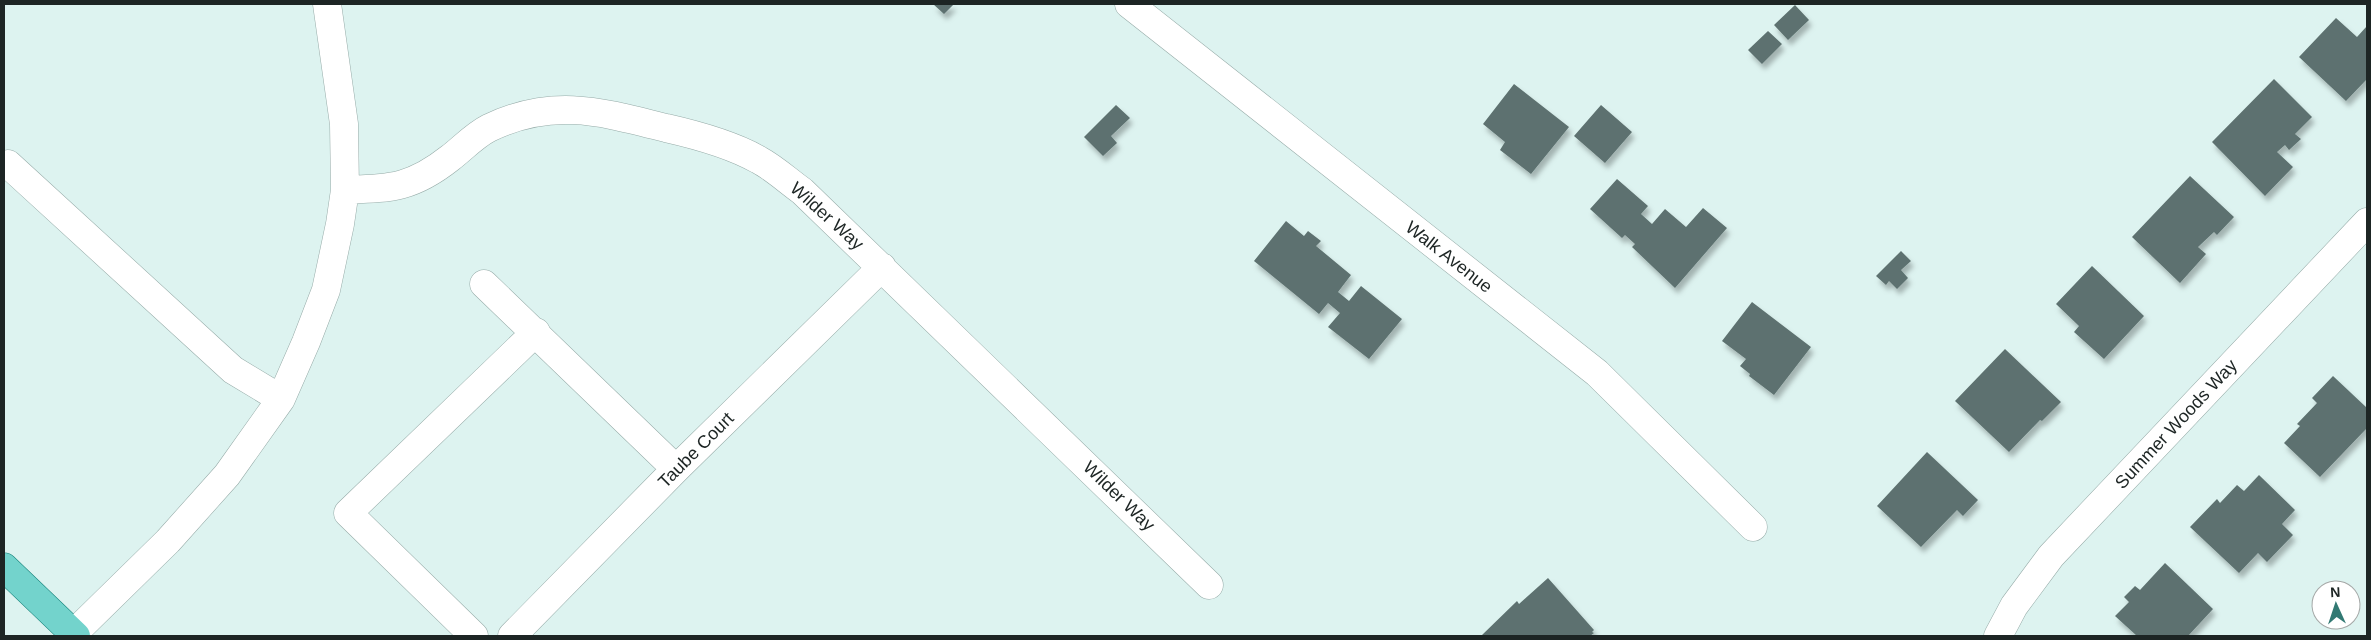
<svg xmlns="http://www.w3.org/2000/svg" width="2371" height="640" font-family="Helvetica,sans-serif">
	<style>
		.building { fill: #5d716f; filter: url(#shadow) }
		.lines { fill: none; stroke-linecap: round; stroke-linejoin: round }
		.minor-casing { stroke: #96aba8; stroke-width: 29 }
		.major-casing { stroke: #18837b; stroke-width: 29 }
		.minor { stroke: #fff; stroke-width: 28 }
		.major { stroke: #73d3cc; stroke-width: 28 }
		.labels { text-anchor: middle; stroke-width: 4; stroke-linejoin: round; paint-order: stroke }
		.street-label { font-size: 18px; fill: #1d2524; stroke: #fff }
	</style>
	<defs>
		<filter id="shadow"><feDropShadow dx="3" dy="5.5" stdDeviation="2.5" flood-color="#0004"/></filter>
	</defs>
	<rect width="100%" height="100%" fill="#ddf3f0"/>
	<!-- building -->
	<path class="building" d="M933,4H954L944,14Z
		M1795,5L1809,20L1788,40L1774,25Z
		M2336,18L2357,37L2367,26V79L2346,101L2299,57Z
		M1768,31L1782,44L1762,64L1748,50Z
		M2274,79L2312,117L2295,134L2301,139L2289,150L2285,145L2277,152L2293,167L2265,196L2212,142Z
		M1514,84L1569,127L1531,174L1500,150L1505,142L1483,124Z
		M1116,105L1130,118L1111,136L1117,143L1103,156L1084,137Z
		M1601,105L1632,132L1605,163L1574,136Z
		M2190,176L2234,217L2217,235L2214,232L2198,247L2206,254L2180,283L2132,237Z
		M1617,179L1648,206L1641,214L1652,224L1665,209L1686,227L1703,208L1727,228L1675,288L1632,247L1635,244L1625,235L1622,238L1590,209Z
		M1286,221L1304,236L1308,231L1321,241L1316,246L1351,275L1338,292L1349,301L1361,286L1402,319L1369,359L1328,327L1340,313L1328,303L1319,314L1254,261Z
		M1901,251L1911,261L1901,270L1908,278L1897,289L1889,281L1886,285L1876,276Z
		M2092,266L2144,316L2104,359L2074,332L2079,326L2056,304Z
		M1752,302L1811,347L1774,395L1749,376L1750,374L1740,366L1746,359L1722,341Z
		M2005,349L2061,402L2042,421L2040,420L2009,452L1955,401Z
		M2333,376L2367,408V428L2320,477L2284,443L2300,426L2297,424L2317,403L2312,398Z
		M1927,452L1978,500L1963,516L1957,510L1921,547L1877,506Z
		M2259,475L2295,510L2282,524L2293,535L2267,562L2258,553L2239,573L2190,527L2217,499L2220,503L2237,485L2244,491Z
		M2165,563L2213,609L2188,636H2137L2115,616L2129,602L2124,597L2135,586L2140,590Z
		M1548,578L1594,630L1592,632L1594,633L1590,636H1481L1517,601L1519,604Z"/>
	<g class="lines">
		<defs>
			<path id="minor" d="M1129,4L1597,373L1753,527
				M8,164L233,370L281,399
				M345,190C392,188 412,188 450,158C463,148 475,135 489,128C553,97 602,112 666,128C697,135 731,144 759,160C774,168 788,181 802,191L1209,585
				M484,284L676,469
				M71,636L168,541L227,475L281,399L306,342L326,290L340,224L345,190L344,124L327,4
				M474,636L348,513L536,332
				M512,636L676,469L882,267
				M1998,636L2014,606L2051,556L2367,222"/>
			<path id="major" d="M4,567L76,636"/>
		</defs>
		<!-- minor casing -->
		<use href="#minor" class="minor-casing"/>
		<!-- major casing -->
		<use href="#major" class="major-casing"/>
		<!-- minor -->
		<use href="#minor" class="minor"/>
		<!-- major -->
		<use href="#major" class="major"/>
	</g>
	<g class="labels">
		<!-- street labels -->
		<g class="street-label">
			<text transform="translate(827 216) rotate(42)" y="6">Wilder Way</text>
			<text transform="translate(1449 257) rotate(38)" y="6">Walk Avenue</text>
			<text transform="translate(2176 424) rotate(-47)" y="6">Summer Woods Way</text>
			<text transform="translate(696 450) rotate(-45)" y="6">Taube Court</text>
			<text transform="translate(1119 496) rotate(44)" y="6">Wilder Way</text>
		</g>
	</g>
	<!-- border -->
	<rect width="2371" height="640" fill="none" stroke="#1d2524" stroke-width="10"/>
	<!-- north arrow -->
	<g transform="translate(2336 605) rotate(357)"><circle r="24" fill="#ffffff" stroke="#a5a8a7"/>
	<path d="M0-4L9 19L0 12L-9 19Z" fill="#327973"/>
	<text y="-8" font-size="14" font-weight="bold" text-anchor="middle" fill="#1d2524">N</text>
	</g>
</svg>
